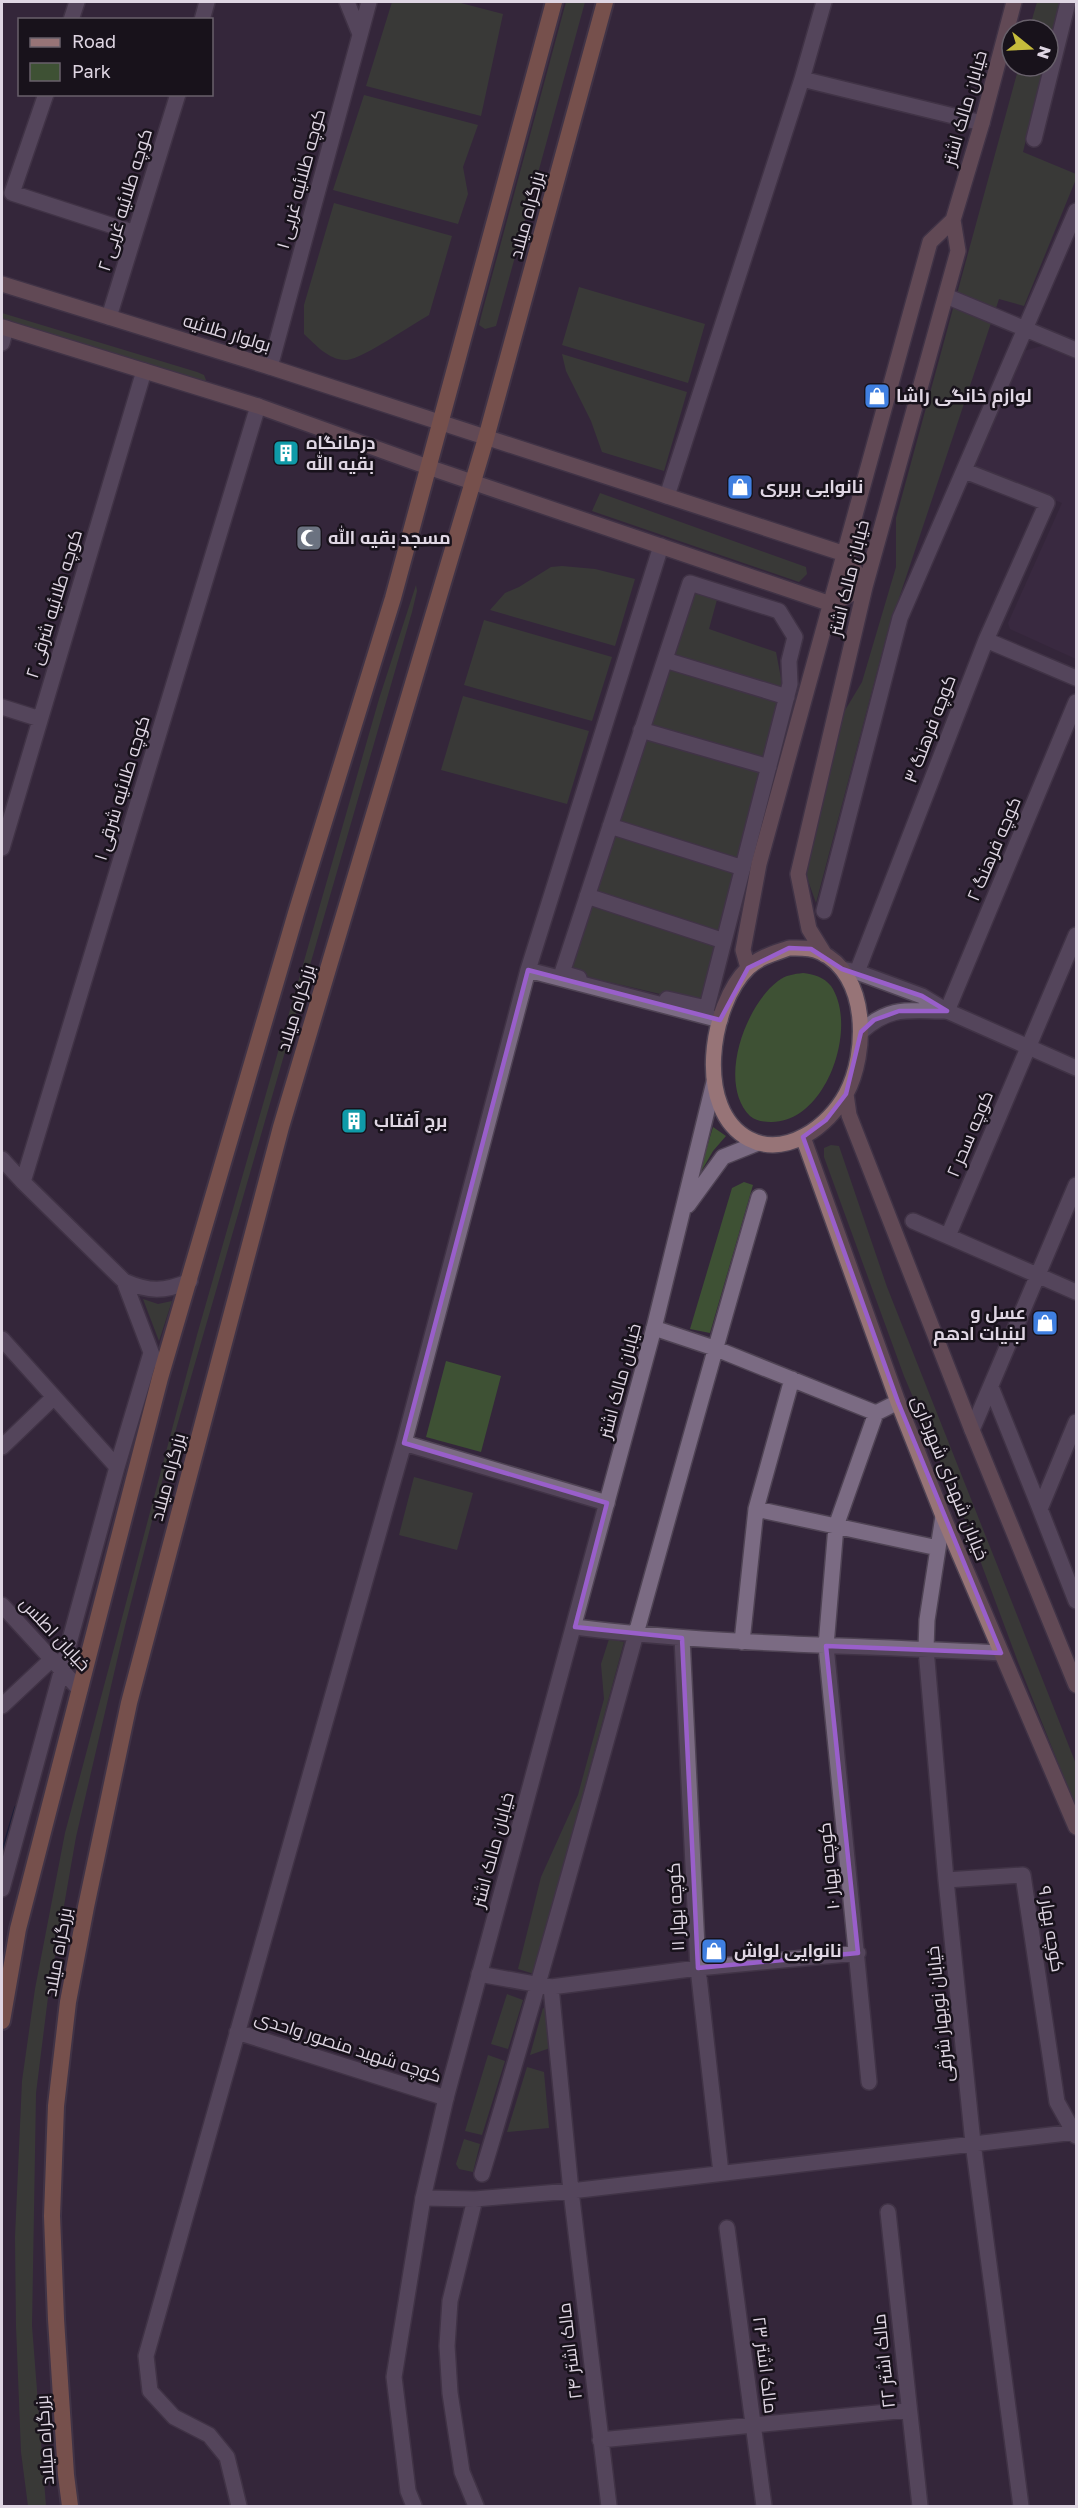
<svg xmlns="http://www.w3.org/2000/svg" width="1078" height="2508" font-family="'Golos Text',Cairo,sans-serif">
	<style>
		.built { fill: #3f2d47 }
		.green { fill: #3e5134 }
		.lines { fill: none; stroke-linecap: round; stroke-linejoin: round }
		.stream { stroke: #001333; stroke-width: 6 }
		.pedestrian-casing { stroke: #4f4354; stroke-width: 18 }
		.minor-casing { stroke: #4f4354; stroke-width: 18 }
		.tertiary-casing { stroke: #4f4354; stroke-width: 18 }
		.secondary-casing { stroke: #4f4354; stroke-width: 18 }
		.trunk-casing { stroke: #4f4354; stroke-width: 20 }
		.pedestrian { stroke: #7b6b83; stroke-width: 15 }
		.minor { stroke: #7b6b83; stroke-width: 15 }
		.tertiary { stroke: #7b6b83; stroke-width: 15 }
		.secondary { stroke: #977477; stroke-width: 15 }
		.trunk { stroke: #c68362; stroke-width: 16 }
		.marked { fill: none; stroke: #995fca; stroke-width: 4.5; stroke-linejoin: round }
		.labels { text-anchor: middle; stroke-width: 5; stroke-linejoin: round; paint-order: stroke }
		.street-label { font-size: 18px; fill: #dfd6e3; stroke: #18121b }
		.poi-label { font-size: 18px; font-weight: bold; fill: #dfd6e3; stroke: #18121b; text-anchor: start }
	</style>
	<rect width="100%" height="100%" fill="#34263b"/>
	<!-- built -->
	<path class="built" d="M1045,345L1076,358V659L1010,629L1008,623L1062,503L973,467L1024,351Z"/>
	<!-- green -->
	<path class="green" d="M392,2H457L503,14L481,116L366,86Z
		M566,2H585L496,326L485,329L479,325L482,313Z
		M1037,2H1060L1048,50V30H1029Z
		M1019,66H1044L1023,152L1076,174V179L1024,306L999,299L887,634L816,903L804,869L835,727L862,682L896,567V518Z
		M364,95L478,125L463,167L468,194L458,224L333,190Z
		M334,203L452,236L429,315C411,325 364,358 347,360C329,361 315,344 304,334V305Z
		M579,287L705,324L688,383L562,345Z
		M2,313L197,372L204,375L206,380L203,385L2,328Z
		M562,354L687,392L664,471L602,452L591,421L566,371Z
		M600,493L806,567L807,574L799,582L592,511Z
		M562,566L595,569L635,579L615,646L490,610L505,593L519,587L551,567Z
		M416,585L417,591L412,612L172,1443L125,1626L76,1837L48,1997L36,2093L32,2326L46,2506H28L21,2452L16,2326L15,2237L22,2081L35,1989L65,1833L197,1335L379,699Z
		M692,588L718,596L709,629L776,652L784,694L668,658Z
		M484,620L612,657L592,721L464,685Z
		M667,664L783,699L766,762L645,729Z
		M463,696L589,731L567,804L441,770Z
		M643,734L765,768L740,865L614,824Z
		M612,829L738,870L721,936L590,895Z
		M589,900L718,942L703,1004L566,972Z
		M803,973C813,974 824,977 831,986C859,1027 826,1123 771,1122C764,1122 756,1121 750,1116C717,1083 745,1006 778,981C786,975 794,974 803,973Z
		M713,1127L726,1136L713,1151L698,1177Z
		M831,1145L839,1146L887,1287L1076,1764V1808L1018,1662L965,1520L904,1376L824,1157V1148Z
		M744,1182L753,1185L710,1333L690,1329L732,1188Z
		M143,1299L158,1304L172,1301L159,1341Z
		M446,1361L501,1376L481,1452L426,1437Z
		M414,1477L473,1493L457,1550L399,1535Z
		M609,1639L624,1642L534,1974L518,1969L541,1877L578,1795L604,1699L601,1664Z
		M507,1994L523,2000L508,2049L491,2044Z
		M543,2008L547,2010L550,2048L530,2055Z
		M488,2055L505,2061L482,2135L465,2131Z
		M527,2067L544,2072L549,2128L507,2132Z
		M464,2139L480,2144L473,2172L459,2169L456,2164Z"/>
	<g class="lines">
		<!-- stream -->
		<path class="stream" d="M2,1858L17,1808"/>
		<defs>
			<path id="pedestrian" d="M665,660L787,697
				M641,730L769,767
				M610,826L743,868
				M587,896L724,941
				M579,978L562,973L690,583L779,611L795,637L789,661L790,684L705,1015
				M667,999L706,1008"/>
			<path id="minor" d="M347,2L360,34
				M71,20L77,2
				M202,20L207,2
				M802,79L982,123
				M46,94L12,193L135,233
				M1034,139L1068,2
				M946,296L1076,350
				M109,317L178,94
				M2,343L6,328
				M270,367L369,2
				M667,496L802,79L824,2
				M986,640L1076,678
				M2,707L40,719
				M2,848L144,371
				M824,911L900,618L1076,211
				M528,970L720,1020
				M857,972L986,640L1047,503L965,471
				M947,1011L1076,702
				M2,1159L23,1182L124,1281C149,1292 164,1292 190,1281
				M23,1182L258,406
				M913,1221L1076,1292
				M948,1236L1076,935
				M124,1281L154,1360
				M654,1328L714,1348L876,1413L898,1402
				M2,1339L117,1467
				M991,1387L1040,1509
				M1076,1422L1040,1509L1076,1601
				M972,1430L1076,1185
				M404,1443L607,1503
				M2,1447L54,1397
				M756,1509L938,1548
				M943,1516L927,1620L926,1649L946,1880L973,2143L1021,2506
				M2,1605L80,1690
				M575,1627C717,1645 859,1645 1001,1653
				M682,1638L698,1968L721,2173
				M742,1642L756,1509L792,1379
				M2,1706L52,1659
				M946,1880L1023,1875L1057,2102L1076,2136
				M2,1889L117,1467L151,1353
				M479,1974L551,1987L698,1968L858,1953
				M551,1987L571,2191L609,2506
				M237,2032L446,2098
				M869,2082L826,1646L836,1526L876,1413
				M482,2174C580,1850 664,1522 759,1197
				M423,2198L475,2199L571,2191L1076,2132
				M475,2199L450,2301L447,2346L450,2393L462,2472L476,2506
				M888,2212L920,2506
				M727,2228L764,2506
				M600,2440L908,2410
				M239,2506L227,2457L209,2435L174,2417L150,2391L146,2356L404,1443L528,970L661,546"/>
			<path id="tertiary" d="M842,969L857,972L922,996L947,1011L1076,1068
				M861,1032C890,1005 910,1011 947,1011
				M688,1205L723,1157L758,1143
				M414,2506L408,2491L394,2377L423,2198L446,2098L654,1328L714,1082"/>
			<path id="secondary" d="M2,284L270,367L845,554L865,587
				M2,327L258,406L428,467L831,604L865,587
				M789,948C799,948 810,947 820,952C869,974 868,1053 846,1094C829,1126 786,1158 749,1139C694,1110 710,1005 748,968C759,957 775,953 789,948Z
				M825,955L809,929L798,874L865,587L958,251L953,220L982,123L1014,2
				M748,968L743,950L759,864L930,242L953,220
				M846,1094L849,1115L972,1430L1076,1685
				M803,1137L898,1402L943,1516L1076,1827"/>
			<path id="trunk" d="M2,2021L18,1929L160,1378L296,913L393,598L554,2
				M70,2506L66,2475L56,2319L52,2216L56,2106L68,2002L86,1907L129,1703L281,1127L486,438L605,2"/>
		</defs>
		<!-- pedestrian casing -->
		<use href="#pedestrian" class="pedestrian-casing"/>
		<!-- minor casing -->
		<use href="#minor" class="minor-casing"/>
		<!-- tertiary casing -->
		<use href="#tertiary" class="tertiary-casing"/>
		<!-- secondary casing -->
		<use href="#secondary" class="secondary-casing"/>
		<!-- trunk casing -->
		<use href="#trunk" class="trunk-casing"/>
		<!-- pedestrian -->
		<use href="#pedestrian" class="pedestrian"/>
		<!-- minor -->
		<use href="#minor" class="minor"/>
		<!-- tertiary -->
		<use href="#tertiary" class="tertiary"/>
		<!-- secondary -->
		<use href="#secondary" class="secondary"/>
		<!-- trunk -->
		<use href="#trunk" class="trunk"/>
	</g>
	<!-- marked area -->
	<path d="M0 0H1078V2508H0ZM789,948L811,949L842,969L922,996L947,1011H899L874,1020L861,1032L846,1094L826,1120L803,1137L898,1402L1001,1653L826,1646L858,1953L698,1968L682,1638L575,1627L607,1503L404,1443L528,970L720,1020L748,968Z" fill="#34263b" fill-opacity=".55" fill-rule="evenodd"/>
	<path class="marked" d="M789,948L811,949L842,969L922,996L947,1011H899L874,1020L861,1032L846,1094L826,1120L803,1137L898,1402L1001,1653L826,1646L858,1953L698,1968L682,1638L575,1627L607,1503L404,1443L528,970L720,1020L748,968Z"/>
	<!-- icons -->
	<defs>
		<symbol id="shop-square" viewBox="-11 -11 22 22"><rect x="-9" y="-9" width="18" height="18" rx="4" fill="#3f7fe0" stroke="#18121b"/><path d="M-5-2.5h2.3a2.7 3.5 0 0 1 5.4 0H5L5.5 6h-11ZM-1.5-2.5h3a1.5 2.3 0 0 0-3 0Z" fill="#fff"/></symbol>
		<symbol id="building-square" viewBox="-11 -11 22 22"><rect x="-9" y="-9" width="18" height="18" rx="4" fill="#0f9aa8" stroke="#18121b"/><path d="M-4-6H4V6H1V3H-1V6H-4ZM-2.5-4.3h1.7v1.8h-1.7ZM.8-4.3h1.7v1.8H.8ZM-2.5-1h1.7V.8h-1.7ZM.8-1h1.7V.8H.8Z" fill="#fff"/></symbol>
		<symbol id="mosque-square" viewBox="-11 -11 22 22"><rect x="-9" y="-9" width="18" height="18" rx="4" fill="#6b7280" stroke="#18121b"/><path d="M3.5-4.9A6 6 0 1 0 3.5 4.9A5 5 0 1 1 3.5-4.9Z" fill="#fff"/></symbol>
	</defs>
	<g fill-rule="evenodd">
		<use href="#shop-square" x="862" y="381" width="30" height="30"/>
		<use href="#building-square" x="271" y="438" width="30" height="30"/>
		<use href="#shop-square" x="725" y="472" width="30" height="30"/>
		<use href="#mosque-square" x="294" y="523" width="30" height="30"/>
		<use href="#building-square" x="339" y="1106" width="30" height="30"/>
		<use href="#shop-square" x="1030" y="1308" width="30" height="30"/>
		<use href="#shop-square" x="699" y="1936" width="30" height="30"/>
	</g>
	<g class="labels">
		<!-- street labels -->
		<g class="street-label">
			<text transform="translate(965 108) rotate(-74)" y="6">خیابان مالک اشتر</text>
			<text transform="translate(301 179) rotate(-75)" y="6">کوچه طلائیه غربی ۱</text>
			<text transform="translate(125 200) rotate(-73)" y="6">کوچه طلائیه غربی ۲</text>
			<text transform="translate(527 215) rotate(-75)" y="6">بزرگراه میلاد</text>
			<text transform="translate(227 333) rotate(17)" y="6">بولوار طلائیه</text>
			<text transform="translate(849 578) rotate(-76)" y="6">خیابان مالک اشتر</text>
			<text transform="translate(54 604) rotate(-73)" y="6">کوچه طلائیه شرقی ۲</text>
			<text transform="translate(930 729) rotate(-69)" y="6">کوچه فرهنگ ۳</text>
			<text transform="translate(122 788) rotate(-73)" y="6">کوچه طلائیه شرقی ۱</text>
			<text transform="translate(994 849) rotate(-67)" y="6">کوچه فرهنگ ۲</text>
			<text transform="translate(296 1008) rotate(-73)" y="6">بزرگراه میلاد</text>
			<text transform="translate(970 1134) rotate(-67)" y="6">کوچه سحر ۲</text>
			<text transform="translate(620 1381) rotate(-75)" y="6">خیابان مالک اشتر</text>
			<text transform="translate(168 1477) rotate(-75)" y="6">بزرگراه میلاد</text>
			<text transform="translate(950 1478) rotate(68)" y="6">خیابان شهدای شهرداری</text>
			<text transform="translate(55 1634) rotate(47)" y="6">خیابان اطلس</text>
			<text transform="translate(493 1850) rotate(-75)" y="6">خیابان مالک اشتر</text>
			<text transform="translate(829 1866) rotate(-96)" y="6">کوچه بهار ۱۰</text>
			<text transform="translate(676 1907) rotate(-93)" y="6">کوچه بهار ۱۱</text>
			<text transform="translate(1051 1929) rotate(81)" y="6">کوچه بهار ۹</text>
			<text transform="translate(58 1952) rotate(-80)" y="6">بزرگراه میلاد</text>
			<text transform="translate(940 2014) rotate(-96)" y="6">خیابان نوبهار شرقی</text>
			<text transform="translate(348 2047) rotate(18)" y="6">کوچه شهید منصور واحدی</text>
			<text transform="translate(570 2351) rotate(-97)" y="6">مالک اشتر ۲۴</text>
			<text transform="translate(884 2361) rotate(-96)" y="6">مالک اشتر ۲۲</text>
			<text transform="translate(765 2365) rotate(83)" y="6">مالک اشتر ۲۳</text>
			<text transform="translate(45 2440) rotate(-94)" y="6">بزرگراه میلاد</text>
		</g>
		<!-- poi labels -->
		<g class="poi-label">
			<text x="896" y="402">لوازم خانگی راشا</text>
			<text x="306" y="449">درمانگاه<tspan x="306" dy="21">بقیه الله</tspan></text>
			<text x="760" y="493">نانوایی بربری</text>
			<text x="328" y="544">مسجد بقیه الله</text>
			<text x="374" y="1127">برج آفتاب</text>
			<text x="1026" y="1319" text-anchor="end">عسل و<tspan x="1026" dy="21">لبنیات ادهم</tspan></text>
			<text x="734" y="1957">نانوایی لواش</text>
		</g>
	</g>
	<!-- border -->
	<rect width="1078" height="2508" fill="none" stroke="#dfd6e3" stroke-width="6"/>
	<!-- legend -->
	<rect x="18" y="18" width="195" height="78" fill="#18121b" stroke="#68606b" stroke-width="1.5"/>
	<rect x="30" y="38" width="30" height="9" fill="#977477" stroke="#68606b" stroke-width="1.5"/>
	<text x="72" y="48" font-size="18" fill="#dfd6e3">Road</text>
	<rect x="30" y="63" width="30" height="18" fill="#3e5134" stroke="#68606b" stroke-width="1.5"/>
	<text x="72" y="78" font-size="18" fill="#dfd6e3">Park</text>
	<!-- north arrow -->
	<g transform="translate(1030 48) rotate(108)"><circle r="28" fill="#18121b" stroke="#68606b" stroke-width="1.5"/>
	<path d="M0-4.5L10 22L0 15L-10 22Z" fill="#c6bc3c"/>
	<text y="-9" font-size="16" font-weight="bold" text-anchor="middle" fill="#dfd6e3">N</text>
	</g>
</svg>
